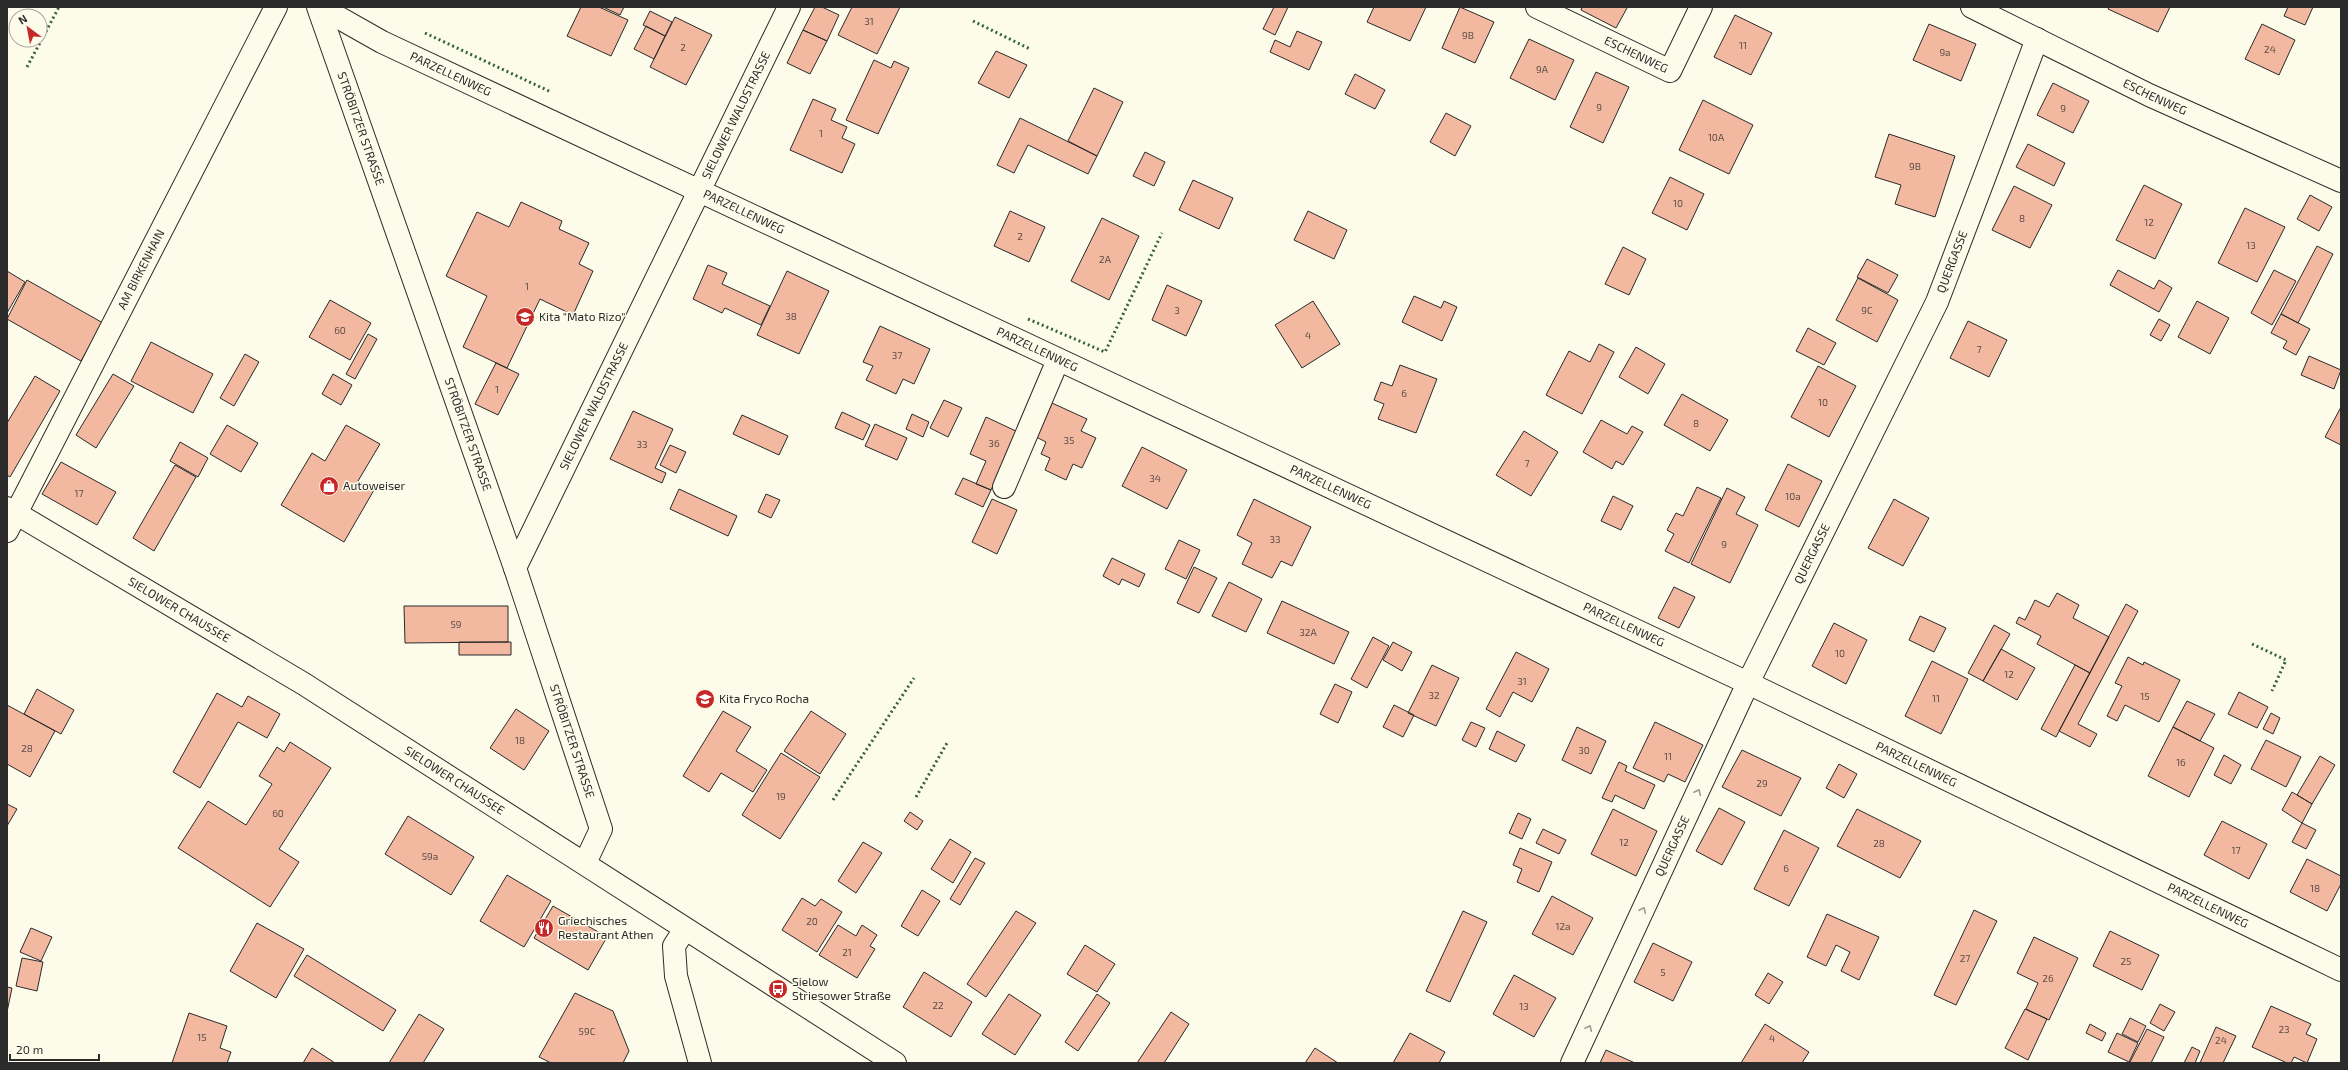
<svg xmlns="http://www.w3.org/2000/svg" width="2348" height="1070" font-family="'Exo 2',sans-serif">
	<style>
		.building { fill: #f2b8a0; stroke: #2b2b2b }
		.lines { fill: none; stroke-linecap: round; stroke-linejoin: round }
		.minor-casing { stroke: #2b2b2b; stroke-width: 24 }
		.major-casing { stroke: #2b2b2b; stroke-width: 24 }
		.minor { stroke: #fdfbea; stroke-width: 22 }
		.major { stroke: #fdfbea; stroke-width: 22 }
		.hedge { stroke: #34623c; stroke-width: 3; stroke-dasharray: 2 3; stroke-linecap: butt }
		.oneway { stroke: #9e9d94 }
		.labels { text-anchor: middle; stroke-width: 3; stroke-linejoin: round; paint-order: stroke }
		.number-label { font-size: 10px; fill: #5d4e48 }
		.street-label { font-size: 12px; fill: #2b2b2b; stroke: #fdfbea }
		.poi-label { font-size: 12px; fill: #2b2b2b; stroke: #fdfbea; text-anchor: start }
	</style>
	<rect width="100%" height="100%" fill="#fdfbea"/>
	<!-- building -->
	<path class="building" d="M581,7H599L628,20L611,56L567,36Z
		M603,7H624L620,15Z
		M815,7H822L839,15L827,41L803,30Z
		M852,7H900L877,54L838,35Z
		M1274,7H1288L1275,35L1263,29Z
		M1374,7H1426L1410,41L1367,22Z
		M1460,7L1494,22L1475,63L1442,48Z
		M1582,7H1626L1627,8L1616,28L1581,10Z
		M2109,7H2170L2158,32L2108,9Z
		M2288,7H2313L2305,25L2284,16Z
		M650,11L672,22L665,36L643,25Z
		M1735,15L1772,33L1751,75L1714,57Z
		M675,17L712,35L686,85L650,67Z
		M1929,24L1976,44L1961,81L1913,60Z
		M2262,24L2295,40L2279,75L2245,59Z
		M646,26L665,36L654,59L634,49Z
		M803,30L827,41L810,74L787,63Z
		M1297,31L1322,42L1309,70L1270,52L1275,40L1290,47Z
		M1529,39L1574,60L1555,100L1510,78Z
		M996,51L1027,65L1009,98L978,83Z
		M874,60L891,68L894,61L909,68L878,134L846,120Z
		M1596,72L1629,87L1603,143L1570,127Z
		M1355,74L1385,90L1375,109L1345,94Z
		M2053,83L2089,101L2073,133L2037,115Z
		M1094,88L1123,102L1097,156L1068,141Z
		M813,99L836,109L831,120L847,127L842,138L855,144L842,173L790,150Z
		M1703,100L1753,125L1729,174L1679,150Z
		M1446,113L1471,126L1455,156L1430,142Z
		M1020,118L1097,156L1088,174L1028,145L1014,173L997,165Z
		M1889,134L1955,156L1935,217L1895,204L1901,185L1875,177Z
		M2028,144L2065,163L2054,186L2016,167Z
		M1145,152L1165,162L1154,186L1133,176Z
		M1670,177L1704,194L1687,230L1652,213Z
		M1193,180L1233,198L1219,229L1179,210Z
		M2144,185L2182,204L2155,259L2116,240Z
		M2014,186L2052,205L2030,248L1992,230Z
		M2310,195L2332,207L2319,231L2297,219Z
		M521,202L562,221L559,229L589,243L579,264L593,271L573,315L540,299L507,368L463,347L487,296L446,276L477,212L509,227Z
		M2245,208L2285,227L2257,282L2218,263Z
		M1010,211L1045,227L1029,262L994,246Z
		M1308,211L1347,230L1334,259L1294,240Z
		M1102,218L1139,236L1109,300L1071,281Z
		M2317,246L2333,254L2298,323L2281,314Z
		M1623,247L1646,259L1629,295L1605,284Z
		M1867,259L1898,275L1888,293L1857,277Z
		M708,265L727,273L722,284L770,306L761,325L725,308L722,313L693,299Z
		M2118,270L2154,289L2159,280L2172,288L2159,312L2110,285Z
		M2274,270L2296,281L2272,325L2251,313Z
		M7,271L25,282L7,313Z
		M787,271L829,291L799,354L757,335Z
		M1858,278L1898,300L1877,342L1836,320Z
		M27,280L103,323L81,361L7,319Z
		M1167,285L1202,301L1186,336L1152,320Z
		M1414,296L1441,308L1444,301L1457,307L1442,341L1402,322Z
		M330,300L371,323L350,360L309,337Z
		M1313,301L1340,344L1302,368L1275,325Z
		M2197,301L2229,318L2210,354L2178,337Z
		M2281,314L2310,329L2296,355L2283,348L2287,341L2271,333Z
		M2159,319L2170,325L2161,341L2150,335Z
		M1968,321L2007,340L1989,377L1950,358Z
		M880,326L930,349L914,384L903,379L896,394L866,380L873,366L863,362Z
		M1808,328L1836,343L1824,365L1796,351Z
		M368,334L377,339L355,379L346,374Z
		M151,342L213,374L193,413L131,381Z
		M1599,344L1614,352L1582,414L1546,395L1569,351L1590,362Z
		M1636,347L1665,364L1648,394L1619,377Z
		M245,354L259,362L234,406L220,398Z
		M2309,356L2341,370L2334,389L2301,375Z
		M496,363L519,374L498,415L475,404Z
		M1400,365L1437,379L1416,433L1378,419L1384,404L1374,400L1381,382L1392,386Z
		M1818,366L1856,386L1829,437L1791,417Z
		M113,374L134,386L96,448L76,435Z
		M333,374L352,385L341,405L322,394Z
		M35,376L60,391L10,477L7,475V423Z
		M1682,394L1728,420L1710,451L1664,425Z
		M944,400L962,408L948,437L930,428Z
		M1052,403L1087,419L1081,431L1096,438L1082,468L1073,464L1066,480L1045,470L1050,458L1041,454L1046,442L1036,437Z
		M2341,407V445L2325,437Z
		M633,411L673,429L655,468L666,473L662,483L610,459Z
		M842,412L870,425L863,440L835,428Z
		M912,414L929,422L923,437L906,429Z
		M742,415L788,436L779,455L733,434Z
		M986,417L1018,432L991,490L976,484L986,461L970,454Z
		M1601,420L1627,434L1632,426L1643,432L1623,465L1616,461L1612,469L1583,452Z
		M875,424L907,438L897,460L865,446Z
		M227,425L258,443L241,472L210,454Z
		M346,425L380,444L358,481L374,490L344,542L281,505L312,453L325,461Z
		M1524,431L1558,452L1531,496L1496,475Z
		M180,442L208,458L198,477L170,461Z
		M670,445L686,452L676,473L660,465Z
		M1142,447L1187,470L1167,509L1122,486Z
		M61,462L116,492L97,525L42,494Z
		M1788,464L1822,481L1799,527L1765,510Z
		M175,465L196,477L154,551L133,538Z
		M963,478L991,490L983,507L955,494Z
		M1697,487L1721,498L1689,563L1665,551L1674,534L1667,530L1676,513L1683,516Z
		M1727,488L1745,497L1736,514L1758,525L1730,583L1691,564Z
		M679,489L737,516L728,536L670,509Z
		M766,494L780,500L771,518L758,512Z
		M1613,496L1633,506L1621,530L1601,521Z
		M992,499L1017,510L997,554L972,542Z
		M1254,499L1311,527L1292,566L1281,561L1272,578L1242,564L1252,543L1237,535Z
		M1894,499L1929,518L1903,566L1868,548Z
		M1179,540L1200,550L1186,579L1165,569Z
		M1112,558L1145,574L1139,587L1122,579L1119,585L1103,576Z
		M1194,567L1217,578L1199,613L1177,603Z
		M1229,582L1262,599L1246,632L1212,616Z
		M1674,587L1695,597L1679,628L1658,618Z
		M2057,593L2079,605L2073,618L2109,637L2090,673L2037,644L2041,636L2016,623L2019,617L2025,620L2035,600L2049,607Z
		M1282,601L1349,632L1334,664L1267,633Z
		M2126,604L2138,611L2078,724L2097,734L2090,747L2059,731Z
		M404,606H508V642L405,643Z
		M1920,616L1946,628L1934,652L1909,640Z
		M1834,623L1867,640L1846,684L1812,666Z
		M1994,625L2010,634L1983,681L1968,673Z
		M1373,637L1389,646L1367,688L1351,679Z
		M459,642H511V655H459Z
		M1393,642L1412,652L1402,671L1383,660Z
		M2001,649L2035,668L2017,700L1983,681Z
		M1516,652L1549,669L1532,702L1513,692L1500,717L1486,709Z
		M2128,657L2143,665L2144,662L2180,680L2159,722L2125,705L2117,721L2107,716L2122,686L2115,683Z
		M1932,661L1968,679L1941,734L1905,716Z
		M1432,665L1459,678L1436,726L1408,713Z
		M2075,665L2090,673L2056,737L2041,729Z
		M1335,684L1352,692L1338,723L1320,714Z
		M37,689L74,710L61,734L24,714Z
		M2239,692L2268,707L2257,728L2228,714Z
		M217,693L242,707L248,696L280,714L267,738L238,722L200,788L173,772Z
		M2187,701L2215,714L2200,741L2173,727Z
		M7,705L55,731L30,777L7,764Z
		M1394,705L1414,715L1403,737L1383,727Z
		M516,709L549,731L524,770L490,748Z
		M723,711L751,727L736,751L767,770L753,792L721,773L709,792L683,776Z
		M811,711L846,734L820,774L784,751Z
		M2271,713L2280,718L2273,734L2263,729Z
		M1471,722L1485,728L1476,747L1462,740Z
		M1655,722L1703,745L1685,782L1668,774L1664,782L1633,768Z
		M1577,727L1606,741L1591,774L1562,760Z
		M2173,727L2214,748L2189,797L2148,776Z
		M1497,731L1525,745L1516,762L1489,749Z
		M2266,740L2301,757L2286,787L2251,769Z
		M290,742L331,768L279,849L299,862L270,907L178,848L208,801L246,825L272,784L259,776L277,747L284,752Z
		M1742,750L1801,778L1781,816L1722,787Z
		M781,753L820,777L780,839L742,815Z
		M2224,755L2241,765L2231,784L2214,775Z
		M2320,756L2335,765L2312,804L2297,795Z
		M1619,762L1627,766L1625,771L1655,785L1644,809L1615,795L1612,802L1602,798Z
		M1839,764L1857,774L1844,798L1826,788Z
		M2292,792L2312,804L2302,823L2282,810Z
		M7,804L17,809L7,826Z
		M1719,808L1745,822L1722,865L1696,851Z
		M1613,809L1657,831L1636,876L1591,854Z
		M1857,809L1921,841L1900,878L1837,846Z
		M910,812L923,821L917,830L904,821Z
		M1518,813L1531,819L1522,839L1509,833Z
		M408,816L474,857L451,895L385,854Z
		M2222,821L2267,844L2249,879L2204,855Z
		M2302,823L2316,830L2306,849L2292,842Z
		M1543,829L1566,840L1559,854L1536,843Z
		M1784,830L1819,848L1789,906L1754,889Z
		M950,839L971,852L953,883L931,869Z
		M863,842L882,853L856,893L838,881Z
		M1520,848L1552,862L1539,892L1517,882L1522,869L1513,865Z
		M975,858L985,863L960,905L950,899Z
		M2307,859L2341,876V884L2327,911L2290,892Z
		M507,875L551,901L524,947L480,921Z
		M922,890L940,901L918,936L901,926Z
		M1552,896L1593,918L1573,955L1532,934Z
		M802,898L815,906L821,899L842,912L817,952L782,930Z
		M553,906L607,937L588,970L534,938Z
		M1974,910L1997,921L1956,1005L1934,995Z
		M1016,911L1036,923L986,997L967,984Z
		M1463,911L1487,922L1450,1002L1426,991Z
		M1827,914L1879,937L1859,980L1841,971L1850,952L1836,945L1826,966L1807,957Z
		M257,923L304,949L276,998L230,971Z
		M838,925L856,936L862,925L877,935L870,946L875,949L857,978L819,955Z
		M31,928L52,937L41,961L20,952Z
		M2110,931L2159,955L2142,990L2093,966Z
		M2034,937L2078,958L2049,1020L2026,1009L2038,983L2017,973Z
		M1653,943L1692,962L1673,1001L1634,982Z
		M1085,945L1115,964L1097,992L1067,974Z
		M307,955L396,1010L383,1031L294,976Z
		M22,958L43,962L37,991L16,986Z
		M924,972L972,1002L951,1037L903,1007Z
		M1768,973L1783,982L1769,1004L1755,995Z
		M1514,975L1556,998L1534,1037L1493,1014Z
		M7,987L12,988L7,1012Z
		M575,993L613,1011L629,1051L623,1063H551L539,1057Z
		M1009,994L1041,1015L1015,1055L982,1034Z
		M1097,994L1110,1003L1078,1051L1065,1042Z
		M2160,1004L2175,1012L2164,1031L2150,1023Z
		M2271,1006L2311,1024L2306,1034L2317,1039L2307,1063L2294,1057L2291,1063H2287L2252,1047Z
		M2025,1009L2047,1019L2028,1060L2005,1048Z
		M1171,1012L1189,1024L1164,1063H1137Z
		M189,1013L227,1026L220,1048L231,1052L227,1063H172Z
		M419,1014L444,1029L423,1063H389Z
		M2130,1018L2146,1026L2138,1042L2122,1034Z
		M1765,1024L1809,1052L1802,1063H1741Z
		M2090,1024L2106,1033L2102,1041L2086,1033Z
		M2216,1027L2236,1036L2223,1063H2200Z
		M2147,1029L2164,1037L2151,1063H2133L2130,1062Z
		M1410,1033L1445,1052L1439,1063H1393Z
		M2117,1033L2138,1043L2129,1062L2108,1052Z
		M2192,1047L2200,1051L2195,1063H2184Z
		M312,1048L335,1063H303Z
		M1315,1048L1338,1063H1305Z
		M1606,1050L1635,1063H1600Z"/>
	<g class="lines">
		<defs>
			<g id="minor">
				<path id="s1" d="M318,7L515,568L601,829L585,863"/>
				<path id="s2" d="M320,7L382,42L1748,683L2341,970"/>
				<path id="s3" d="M1537,7L1670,71L1701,7"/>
				<path id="s4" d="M1972,7L2149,95L2341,181"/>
				<path d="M1004,487L1058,360"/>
				<path id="s5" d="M7,531L276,7"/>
				<path id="s6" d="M515,568L789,7"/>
				<path d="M685,929L674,946L676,976L700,1063"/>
				<path id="s7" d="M1572,1063L1748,683L1937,302L2037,39"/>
			</g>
			<g id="major">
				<path id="s8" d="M7,508L304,684L895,1063"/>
			</g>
		</defs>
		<!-- minor casing -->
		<use href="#minor" class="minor-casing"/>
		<!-- major casing -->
		<use href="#major" class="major-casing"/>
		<!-- minor -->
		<use href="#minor" class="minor"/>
		<!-- major -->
		<use href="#major" class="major"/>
		<!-- hedge -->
		<path class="hedge" d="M973,21L1030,49
			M425,33L551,92
			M27,67L59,7
			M1028,319L1105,352L1162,233
			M2252,644L2286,660L2272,691
			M916,797L947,743
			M833,800L914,678"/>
	</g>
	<!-- one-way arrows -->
	<defs><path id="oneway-chevron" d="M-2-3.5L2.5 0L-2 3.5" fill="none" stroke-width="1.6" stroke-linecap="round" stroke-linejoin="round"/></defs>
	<g class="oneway">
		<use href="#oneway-chevron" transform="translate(1698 792) rotate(-65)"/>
		<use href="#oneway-chevron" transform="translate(1643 910) rotate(-65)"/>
		<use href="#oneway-chevron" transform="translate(1589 1028) rotate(-65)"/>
	</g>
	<!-- icons -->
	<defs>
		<symbol id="school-disc" viewBox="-11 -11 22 22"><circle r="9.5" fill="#c62828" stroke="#fdfbea"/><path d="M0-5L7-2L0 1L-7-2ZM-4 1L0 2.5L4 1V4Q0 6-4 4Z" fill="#fff"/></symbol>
		<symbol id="shop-disc" viewBox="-11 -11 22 22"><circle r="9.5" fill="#c62828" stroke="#fdfbea"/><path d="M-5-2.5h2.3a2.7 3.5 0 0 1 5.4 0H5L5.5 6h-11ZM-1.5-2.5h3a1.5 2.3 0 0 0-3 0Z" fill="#fff"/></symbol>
		<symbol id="restaurant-disc" viewBox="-11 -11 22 22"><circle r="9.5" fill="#c62828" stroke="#fdfbea"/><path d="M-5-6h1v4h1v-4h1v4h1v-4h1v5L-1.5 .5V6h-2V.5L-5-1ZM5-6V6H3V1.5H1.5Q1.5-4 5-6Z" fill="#fff"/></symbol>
		<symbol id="bus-disc" viewBox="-11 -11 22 22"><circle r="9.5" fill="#c62828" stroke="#fdfbea"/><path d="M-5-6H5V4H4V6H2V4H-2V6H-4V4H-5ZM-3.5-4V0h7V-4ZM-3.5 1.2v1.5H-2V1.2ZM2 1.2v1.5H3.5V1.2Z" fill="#fff"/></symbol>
	</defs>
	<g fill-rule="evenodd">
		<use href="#school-disc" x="514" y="306" width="22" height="22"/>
		<use href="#shop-disc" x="318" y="475" width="22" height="22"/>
		<use href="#school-disc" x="694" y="688" width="22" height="22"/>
		<use href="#restaurant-disc" x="533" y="917" width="22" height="22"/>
		<use href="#bus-disc" x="767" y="978" width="22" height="22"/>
	</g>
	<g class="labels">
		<!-- number labels -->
		<g class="number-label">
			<text x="869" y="25">31</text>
			<text x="1468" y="39">9B</text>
			<text x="1743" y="49">11</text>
			<text x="683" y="51">2</text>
			<text x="2270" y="53">24</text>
			<text x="1945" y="56">9a</text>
			<text x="1542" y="73">9A</text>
			<text x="1599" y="111">9</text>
			<text x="2063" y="112">9</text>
			<text x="821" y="137">1</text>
			<text x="1716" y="141">10A</text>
			<text x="1915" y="170">9B</text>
			<text x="1678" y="207">10</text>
			<text x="2022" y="222">8</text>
			<text x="2149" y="226">12</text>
			<text x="1020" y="240">2</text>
			<text x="2251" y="249">13</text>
			<text x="1105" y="263">2A</text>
			<text x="527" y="290">1</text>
			<text x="1177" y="314">3</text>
			<text x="1867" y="314">9C</text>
			<text x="791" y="320">38</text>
			<text x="340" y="334">60</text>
			<text x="1308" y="339">4</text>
			<text x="1979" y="353">7</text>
			<text x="897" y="359">37</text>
			<text x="497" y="393">1</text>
			<text x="1404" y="397">6</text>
			<text x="1823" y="406">10</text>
			<text x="1696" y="427">8</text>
			<text x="1069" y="444">35</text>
			<text x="994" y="447">36</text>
			<text x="642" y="448">33</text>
			<text x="1527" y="467">7</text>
			<text x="1155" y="482">34</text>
			<text x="79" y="497">17</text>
			<text x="1793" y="500">10a</text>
			<text x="1275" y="543">33</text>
			<text x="1724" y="548">9</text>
			<text x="456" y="628">59</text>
			<text x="1308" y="636">32A</text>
			<text x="1840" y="657">10</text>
			<text x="2009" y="678">12</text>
			<text x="1522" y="685">31</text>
			<text x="1434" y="699">32</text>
			<text x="2145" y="700">15</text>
			<text x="1936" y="702">11</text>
			<text x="520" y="744">18</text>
			<text x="27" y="752">28</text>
			<text x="1584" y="754">30</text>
			<text x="1668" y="760">11</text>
			<text x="2181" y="766">16</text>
			<text x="1762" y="787">29</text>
			<text x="781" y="800">19</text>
			<text x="278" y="817">60</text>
			<text x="1624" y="846">12</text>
			<text x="1879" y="847">28</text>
			<text x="2236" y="854">17</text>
			<text x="430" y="860">59a</text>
			<text x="1786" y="872">6</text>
			<text x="2315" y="892">18</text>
			<text x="812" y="925">20</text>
			<text x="1563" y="930">12a</text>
			<text x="847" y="956">21</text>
			<text x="1965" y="962">27</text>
			<text x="2126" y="965">25</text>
			<text x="1663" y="976">5</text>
			<text x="2048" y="982">26</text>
			<text x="938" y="1009">22</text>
			<text x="1524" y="1010">13</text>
			<text x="2284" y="1033">23</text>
			<text x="587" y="1035">59C</text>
			<text x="202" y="1041">15</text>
			<text x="1772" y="1042">4</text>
			<text x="2221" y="1044">24</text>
		</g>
		<!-- street labels -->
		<g class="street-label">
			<text dy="4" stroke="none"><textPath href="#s3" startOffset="110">ESCHENWEG</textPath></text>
			<text dy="4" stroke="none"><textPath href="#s2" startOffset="147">PARZELLENWEG</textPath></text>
			<text dy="4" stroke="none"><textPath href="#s4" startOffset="204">ESCHENWEG</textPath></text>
			<text dy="4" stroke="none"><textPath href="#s6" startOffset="504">SIELOWER WALDSTRASSE</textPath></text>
			<text dy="4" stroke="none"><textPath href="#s1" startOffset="129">STRÖBITZER STRASSE</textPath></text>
			<text dy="4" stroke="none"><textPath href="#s2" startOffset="471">PARZELLENWEG</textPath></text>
			<text dy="4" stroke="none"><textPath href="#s7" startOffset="887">QUERGASSE</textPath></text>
			<text dy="4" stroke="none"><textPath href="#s5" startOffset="294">AM BIRKENHAIN</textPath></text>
			<text dy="4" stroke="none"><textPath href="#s2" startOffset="795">PARZELLENWEG</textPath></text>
			<text dy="4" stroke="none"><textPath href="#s6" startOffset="180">SIELOWER WALDSTRASSE</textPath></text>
			<text dy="4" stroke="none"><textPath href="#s1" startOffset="453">STRÖBITZER STRASSE</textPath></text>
			<text dy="4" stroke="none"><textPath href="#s2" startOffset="1119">PARZELLENWEG</textPath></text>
			<text dy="4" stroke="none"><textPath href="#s7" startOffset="563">QUERGASSE</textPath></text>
			<text dy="4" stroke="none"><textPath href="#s8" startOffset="200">SIELOWER CHAUSSEE</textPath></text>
			<text dy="4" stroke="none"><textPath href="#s2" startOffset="1443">PARZELLENWEG</textPath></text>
			<text dy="4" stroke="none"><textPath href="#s1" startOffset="777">STRÖBITZER STRASSE</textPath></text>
			<text dy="4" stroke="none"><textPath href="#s2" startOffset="1767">PARZELLENWEG</textPath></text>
			<text dy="4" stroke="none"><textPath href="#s8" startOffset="524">SIELOWER CHAUSSEE</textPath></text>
			<text dy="4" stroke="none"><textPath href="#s7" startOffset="239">QUERGASSE</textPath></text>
			<text dy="4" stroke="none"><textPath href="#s2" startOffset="2091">PARZELLENWEG</textPath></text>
		</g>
		<!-- poi labels -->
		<g class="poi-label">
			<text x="539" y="321">Kita "Mato Rizo"</text>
			<text x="343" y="490">Autoweiser</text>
			<text x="719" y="703">Kita Fryco Rocha</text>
			<text x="558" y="925">Griechisches<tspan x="558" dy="14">Restaurant Athen</tspan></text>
			<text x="792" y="986">Sielow<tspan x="792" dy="14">Striesower Straße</tspan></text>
		</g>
	</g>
	<!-- border -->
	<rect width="2348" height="1070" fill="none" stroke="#2b2b2b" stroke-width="16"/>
	<!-- north arrow -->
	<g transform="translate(28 28) rotate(328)"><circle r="19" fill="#fdfbea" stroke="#a9a89e"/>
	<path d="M0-3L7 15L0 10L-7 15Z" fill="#c62828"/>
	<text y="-6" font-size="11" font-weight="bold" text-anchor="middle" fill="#2b2b2b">N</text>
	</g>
	<!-- scale -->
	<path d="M10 1054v6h89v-6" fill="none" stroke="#2b2b2b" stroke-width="2"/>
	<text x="16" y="1054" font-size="12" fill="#2b2b2b" stroke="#fdfbea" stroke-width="3" paint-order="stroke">20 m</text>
</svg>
